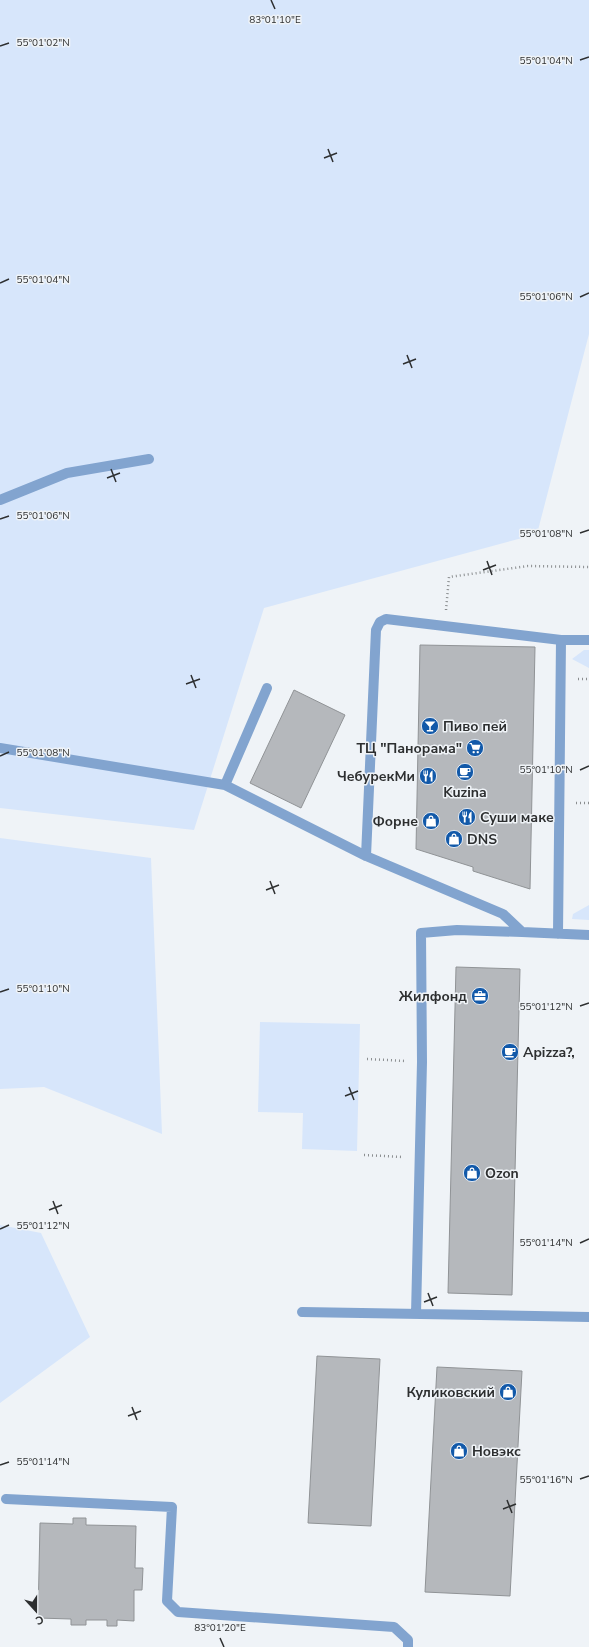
<svg xmlns="http://www.w3.org/2000/svg" width="589" height="1647" font-family="'Nunito Sans',sans-serif">
	<style>
		.green { fill: #d7e6fb }
		.building { fill: #b5b8bc; stroke: #909396 }
		.lines { fill: none; stroke-linecap: round; stroke-linejoin: round }
		.path { stroke: #8a8d8f; stroke-width: 2.5; stroke-dasharray: 1 3; stroke-linecap: butt }
		.service { stroke: #82a4cf; stroke-width: 10 }
		.ticks { fill: none; stroke: #2d2f30; stroke-width: 1.5 }
		.labels { text-anchor: middle; stroke-width: 3; stroke-linejoin: round; paint-order: stroke }
		.poi-label { font-size: 14px; font-weight: bold; fill: #2d2f30; stroke: #eff3f7; text-anchor: start }
		.ticks-label { font-size: 10px; text-anchor: middle; fill: #2d2f30; stroke: #eff3f7; stroke-width: 3; stroke-linejoin: round; paint-order: stroke }
	</style>
	<rect width="100%" height="100%" fill="#eff3f7"/>
	<!-- green -->
	<path class="green" d="M0,0H589V334L537,534L264,608L194,830L0,808Z
		M584,650H589V668L572,659Z
		M0,838L151,858L162,1134L44,1087L0,1089Z
		M589,905V920L572,919L573,914Z
		M260,1022L360,1024L357,1151L302,1149L303,1113L258,1112Z
		M0,1225L41,1233L90,1337L0,1403Z"/>
	<!-- building -->
	<path class="building" d="M420,645L535,647L530,889L473,871V867L416,849Z
		M294,690L345,715L301,808L250,783Z
		M456,967L520,969L512,1295L448,1293Z
		M317,1356L380,1359L371,1526L308,1523Z
		M437,1367L522,1371L510,1596L425,1592Z
		M73,1518H86V1525L136,1526L135,1568H143L142,1590H134V1621L117,1620V1626H107V1620H86V1625H71V1619L38,1618L40,1523L73,1524Z"/>
	<g class="lines">
		<!-- path -->
		<path class="path" d="M446,610L449,577L528,566L589,567
			M578,679H589
			M576,803H589
			M367,1059L406,1061
			M364,1155L403,1157"/>
		<!-- service -->
		<path class="service" d="M0,500L67,473L149,459
			M0,748L225,785L366,856L503,914L522,932L589,935
			M225,785L267,688
			M366,856L376,630L380,622L386,619L561,640H589
			M558,934L561,640
			M302,1312L589,1317
			M416,1314L422,1062L421,933L457,930L522,932
			M6,1499L172,1507L167,1601L178,1612L394,1627L408,1640V1647"/>
	</g>
	<!-- ticks -->
	<path class="ticks" d="M271,0L275,9M0,46L9,43M580,60L589,57M328,149L333,162M324,158L337,153M0,283L9,279M580,297L589,293M407,355L412,368M403,364L416,359M111,469L116,482M107,478L120,473M0,519L9,516M580,533L589,530M487,561L492,575M483,570L496,565M191,675L196,688M186,684L200,679M0,756L9,752M580,770L589,766M270,881L275,894M266,890L279,885M0,992L9,989M580,1006L589,1003M349,1087L354,1100M345,1096L358,1091M53,1201L58,1214M49,1210L62,1205M0,1229L9,1225M580,1243L589,1239M428,1293L433,1306M424,1302L437,1297M132,1407L137,1420M128,1416L141,1411M0,1465L9,1462M580,1479L589,1476M507,1500L512,1513M503,1509L516,1504M220,1638L224,1647"/>
	<!-- icons -->
	<defs>
		<symbol id="bar-disc" viewBox="-11 -11 22 22"><circle r="9.5" fill="#1259a9" stroke="#eff3f7"/><path d="M-6-5H6L.8 .8V4.5H3.5V6h-7V4.5H-.8V.8Z" fill="#fff"/></symbol>
		<symbol id="supermarket-disc" viewBox="-11 -11 22 22"><circle r="9.5" fill="#1259a9" stroke="#eff3f7"/><path d="M-6-5.5h2.5l.6 2H6L4.5 2H-2.5L-4.4-4H-6ZM-1.5 3.2a1.3 1.3 0 1 0 .1 0ZM3 3.2a1.3 1.3 0 1 0 .1 0Z" fill="#fff"/></symbol>
		<symbol id="cafe-disc" viewBox="-11 -11 22 22"><circle r="9.5" fill="#1259a9" stroke="#eff3f7"/><path d="M-5.5-4.5H6V0H3Q3 3.5 0 3.5H-2.5Q-5.5 3.5-5.5 0ZM3-3.2v2h1.7v-2ZM-6 4.5H4V6H-6Z" fill="#fff"/></symbol>
		<symbol id="restaurant-disc" viewBox="-11 -11 22 22"><circle r="9.5" fill="#1259a9" stroke="#eff3f7"/><path d="M-5-6h1v4h1v-4h1v4h1v-4h1v5L-1.5 .5V6h-2V.5L-5-1ZM5-6V6H3V1.5H1.5Q1.5-4 5-6Z" fill="#fff"/></symbol>
		<symbol id="shop-disc" viewBox="-11 -11 22 22"><circle r="9.5" fill="#1259a9" stroke="#eff3f7"/><path d="M-5-2.5h2.3a2.7 3.5 0 0 1 5.4 0H5L5.5 6h-11ZM-1.5-2.5h3a1.5 2.3 0 0 0-3 0Z" fill="#fff"/></symbol>
		<symbol id="office-disc" viewBox="-11 -11 22 22"><circle r="9.5" fill="#1259a9" stroke="#eff3f7"/><path d="M-6-3h4V-5.5h4V-3h4V5H-6ZM-1-4.5V-3h2v-1.5ZM-6 0V1H6V0Z" fill="#fff"/></symbol>
	</defs>
	<g fill-rule="evenodd">
		<use href="#bar-disc" x="420" y="716" width="20" height="20"/>
		<use href="#supermarket-disc" x="465" y="738" width="20" height="20"/>
		<use href="#cafe-disc" x="455" y="762" width="20" height="20"/>
		<use href="#restaurant-disc" x="418" y="766" width="20" height="20"/>
		<use href="#restaurant-disc" x="457" y="807" width="20" height="20"/>
		<use href="#shop-disc" x="421" y="811" width="20" height="20"/>
		<use href="#shop-disc" x="444" y="829" width="20" height="20"/>
		<use href="#office-disc" x="470" y="986" width="20" height="20"/>
		<use href="#cafe-disc" x="500" y="1042" width="20" height="20"/>
		<use href="#shop-disc" x="462" y="1163" width="20" height="20"/>
		<use href="#shop-disc" x="498" y="1382" width="20" height="20"/>
		<use href="#shop-disc" x="449" y="1441" width="20" height="20"/>
	</g>
	<g class="labels">
		<!-- poi labels -->
		<g class="poi-label">
			<text x="443" y="731">Пиво пей</text>
			<text x="462" y="753" text-anchor="end">ТЦ "Панорама"</text>
			<text x="415" y="781" text-anchor="end">ЧебурекМи</text>
			<text x="465" y="797" text-anchor="middle">Kuzina</text>
			<text x="480" y="822">Суши маке</text>
			<text x="418" y="826" text-anchor="end">Форне</text>
			<text x="467" y="844">DNS</text>
			<text x="467" y="1001" text-anchor="end">Жилфонд</text>
			<text x="523" y="1057">Apizza?,</text>
			<text x="485" y="1178">Ozon</text>
			<text x="495" y="1397" text-anchor="end">Куликовский</text>
			<text x="472" y="1456">Новэкс</text>
		</g>
	</g>
	<g class="ticks-label">
		<text x="275" y="23">83°01'10"E</text>
		<text x="43" y="46">55°01'02"N</text>
		<text x="546" y="64">55°01'04"N</text>
		<text x="43" y="283">55°01'04"N</text>
		<text x="546" y="300">55°01'06"N</text>
		<text x="43" y="519">55°01'06"N</text>
		<text x="546" y="537">55°01'08"N</text>
		<text x="43" y="756">55°01'08"N</text>
		<text x="546" y="773">55°01'10"N</text>
		<text x="43" y="992">55°01'10"N</text>
		<text x="546" y="1010">55°01'12"N</text>
		<text x="43" y="1229">55°01'12"N</text>
		<text x="546" y="1246">55°01'14"N</text>
		<text x="43" y="1465">55°01'14"N</text>
		<text x="546" y="1483">55°01'16"N</text>
		<text x="220" y="1631">83°01'20"E</text>
	</g>
	<!-- north arrow -->
	<g transform="translate(36 1611) rotate(159)" stroke="#eff3f7" stroke-width="3" paint-order="stroke">
	<path d="M0-3L7 15L0 10L-7 15Z" fill="#2d2f30"/>
	<text y="-6" font-size="11" font-weight="bold" text-anchor="middle" fill="#2d2f30">С</text>
	</g>
</svg>
